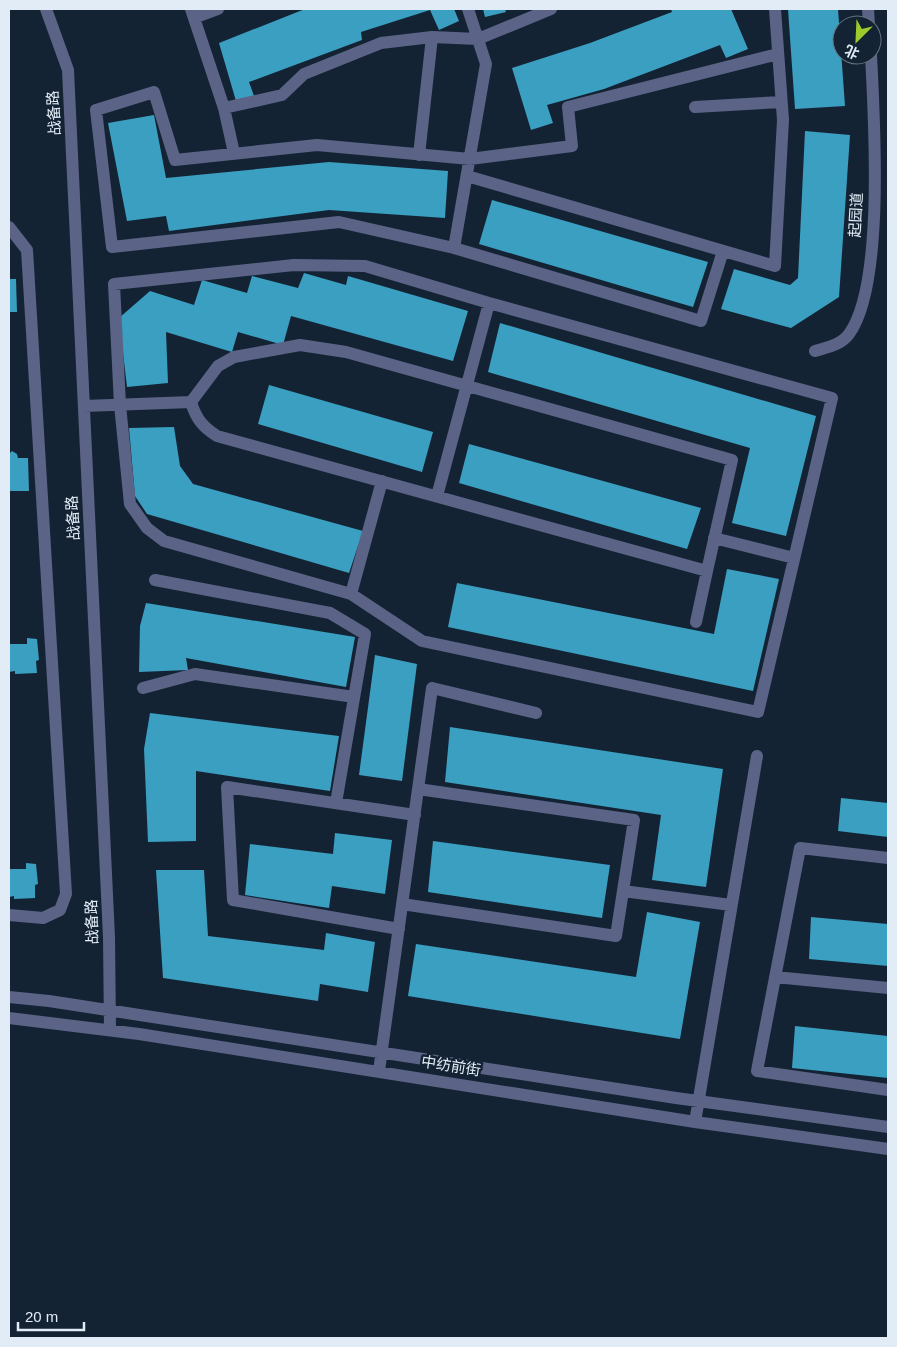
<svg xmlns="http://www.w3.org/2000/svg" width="897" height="1347" font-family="Helvetica,'Noto Sans SC',sans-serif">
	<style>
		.building { fill: #3a9fc1 }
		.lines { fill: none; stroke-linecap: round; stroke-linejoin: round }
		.minor { stroke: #5b6387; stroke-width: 12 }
		.labels { text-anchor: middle; stroke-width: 5; stroke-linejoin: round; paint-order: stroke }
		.street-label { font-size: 15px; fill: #e2ecf7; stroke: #142333 }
	</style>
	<rect width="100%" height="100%" fill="#142333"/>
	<!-- building -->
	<path class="building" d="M305,9H454L459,21L439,30L430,10L361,32L362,40L249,82L254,96L236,101L219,43Z
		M483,9H505L506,12L485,17Z
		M671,9H731L748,49L726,58L720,45L604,89L547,105L553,123L531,130L512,68L590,43L672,12Z
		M788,9H838L845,106L795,109Z
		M154,115L166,178L329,162L448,171L445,218L329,210L169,231L166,216L127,221L108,123Z
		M805,131L850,135L839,297L791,328L721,309L734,269L790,285L798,278Z
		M492,200L708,262L693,307L479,244Z
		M304,273L346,285L348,276L468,311L453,361L291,316L283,345L238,332L232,352L166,332L168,383L127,387L119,318L150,291L194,305L202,280L247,293L252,276L298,288Z
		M9,279H16L17,312H9Z
		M500,323L816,416L786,536L732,523L750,448L488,372Z
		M269,385L433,432L422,472L258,424Z
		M174,427L180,466L193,484L363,531L349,573L147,514L135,496L129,428Z
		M469,444L701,508L687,549L459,483Z
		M12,451L17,454L18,458H28L29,491H9V454Z
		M727,569L779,579L753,691L448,627L457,583L714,634Z
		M146,603L355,637L346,687L186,658L188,670L139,672L140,626Z
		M27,638L37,639L39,660L36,661L37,673L15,674V671L9,672V644H27Z
		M375,655L417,664L402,781L359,775Z
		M150,713L339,736L330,791L196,771V841L148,842L144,749Z
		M450,727L723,769L706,887L652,880L661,815L445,782Z
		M841,798L888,803V837L838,831Z
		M335,833L392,840L385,894L332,886L329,908L245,895L250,844L333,854Z
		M433,841L610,865L602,918L428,892Z
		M26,863L36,864L38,884L35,885V898L14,899V896L9,897V869H26Z
		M156,870H204L208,936L324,950L326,933L375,942L368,992L320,984L318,1001L163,978Z
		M647,912L700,922L680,1039L408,996L416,944L636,977Z
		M811,917L888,924V966L809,959Z
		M795,1026L888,1036V1078L792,1068Z"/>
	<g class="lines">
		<!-- minor -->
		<path class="minor" d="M46,9L68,70L109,937L110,1030
			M191,9L224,108L234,153
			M868,9L869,25
			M194,18L218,9
			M695,107L781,102
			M224,108L282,95L304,74L381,43L432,37
			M419,155L432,37L478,39L551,9
			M467,176L775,266L783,120L775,9
			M9,227L27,250L66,894L60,910L43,918L9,915
			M454,248L486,64L468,9
			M723,251L701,321L454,248L339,222L112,247L96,110L154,92L175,160L317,145L470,159L572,146L568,107L778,54
			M815,351C828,347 841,345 849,334C885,285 874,118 871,55
			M84,406L191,402L218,366L234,357L300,345L346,352L732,460L707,571L217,436C203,427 196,419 191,402
			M437,496L489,303L832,398L758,712L422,641L351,594L164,541L147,528L130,504L120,405L114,284L294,265L365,266L489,303
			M714,538L794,558
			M155,580L330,613L365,634L336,803
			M351,594L382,481
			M696,622L707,571
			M143,688L195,674L354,697
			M888,858L800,848L757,1071L888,1090
			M623,891L731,905
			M402,904L616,936L634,820L418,789
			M399,929L233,900L227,787L415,815
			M775,977L888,988
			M9,997L49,1001L676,1098L888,1127
			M9,1018L139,1034L695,1122L888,1149
			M379,1071L432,688L536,713
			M695,1122L757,756"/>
	</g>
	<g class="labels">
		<!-- street labels -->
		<g class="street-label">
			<text transform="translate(54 113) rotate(-93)" y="5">战备路</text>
			<text transform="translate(856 215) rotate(-87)" y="5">起园道</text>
			<text transform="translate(73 518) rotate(-93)" y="5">战备路</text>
			<text transform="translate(92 922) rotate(-92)" y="5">战备路</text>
			<text transform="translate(451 1066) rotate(9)" y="5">中纺前街</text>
		</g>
	</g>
	<!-- border -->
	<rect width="897" height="1347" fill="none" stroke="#e2ecf7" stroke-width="20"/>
	<!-- north arrow -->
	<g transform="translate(857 40) rotate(204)"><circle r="24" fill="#142333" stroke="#667381"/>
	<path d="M0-4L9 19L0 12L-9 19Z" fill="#9fca2c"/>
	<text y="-8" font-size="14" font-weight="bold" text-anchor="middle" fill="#e2ecf7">北</text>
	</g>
	<!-- scale -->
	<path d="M18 1322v8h66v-8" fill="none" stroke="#e2ecf7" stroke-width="2.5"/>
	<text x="25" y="1322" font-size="15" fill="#e2ecf7" stroke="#142333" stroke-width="4" paint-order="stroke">20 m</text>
</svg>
